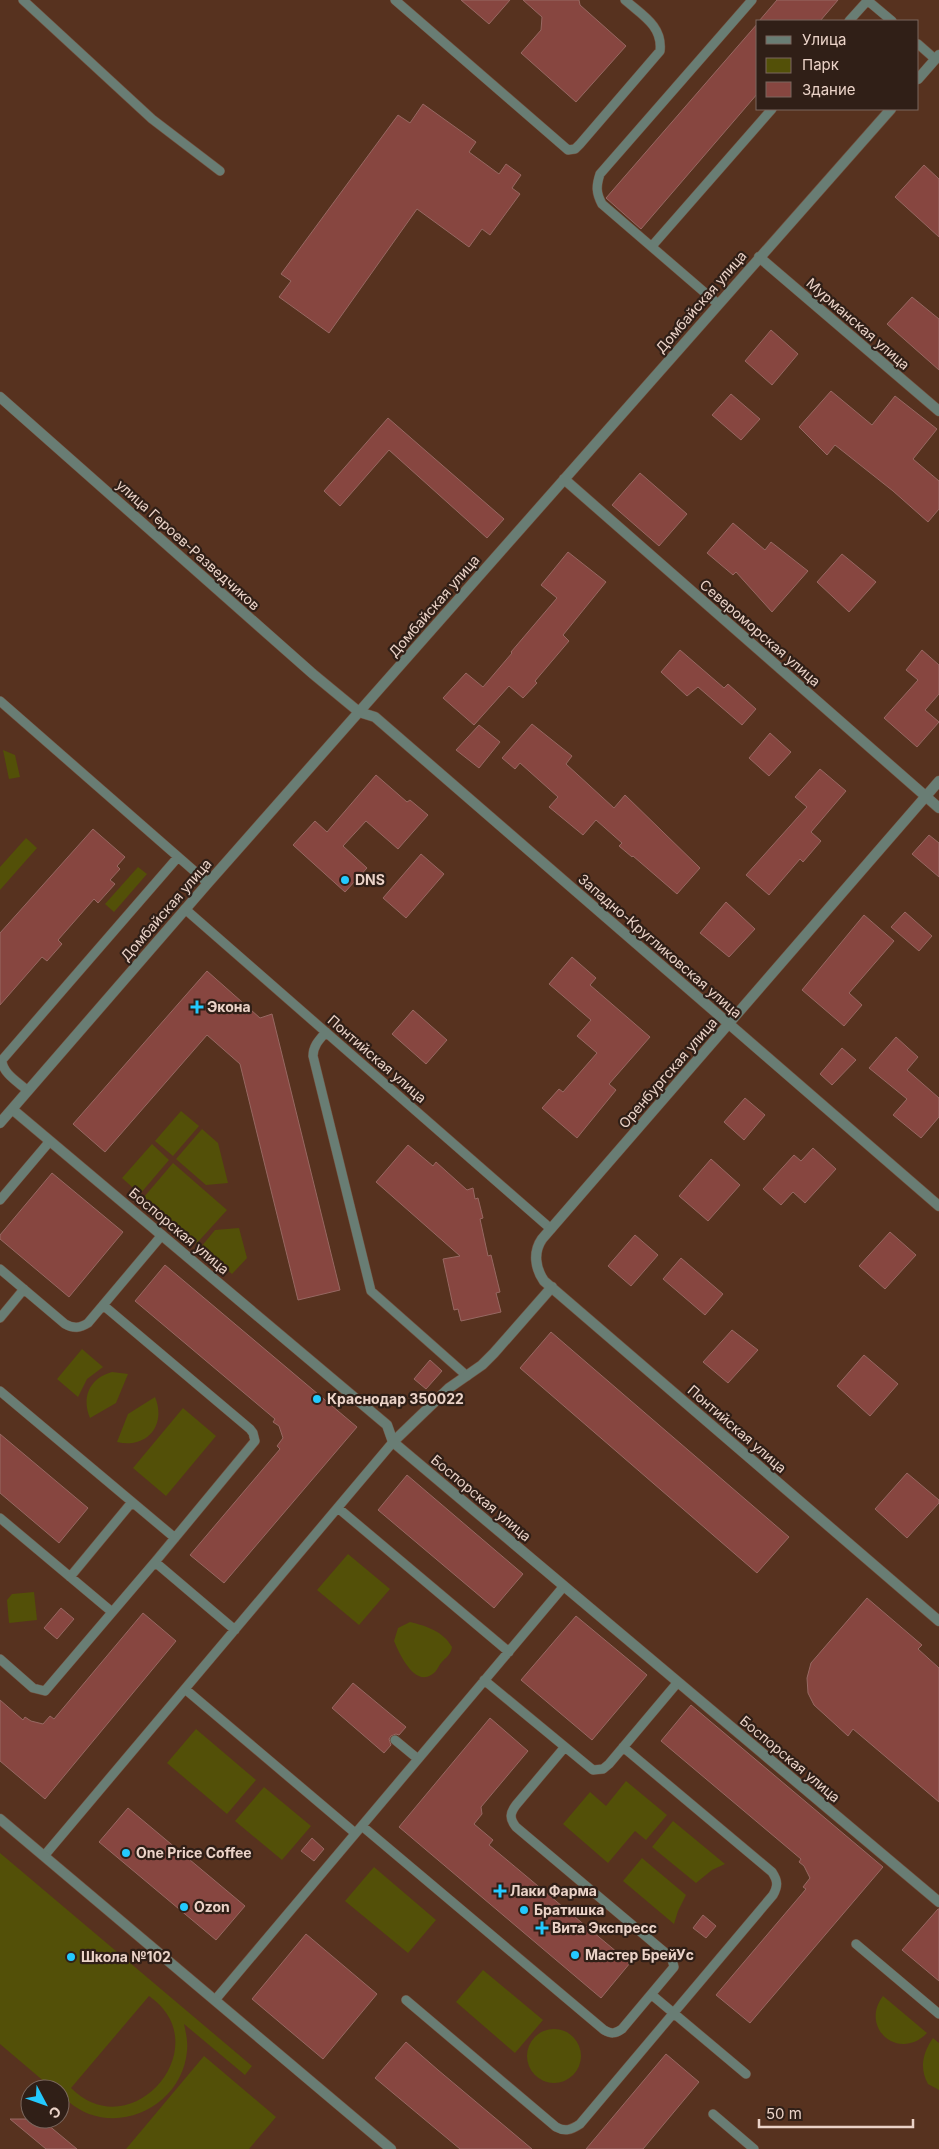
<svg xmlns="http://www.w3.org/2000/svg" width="939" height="2149" font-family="Inter,sans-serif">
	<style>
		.green { fill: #535008; fill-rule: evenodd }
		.building { fill: #874640; stroke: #976862 }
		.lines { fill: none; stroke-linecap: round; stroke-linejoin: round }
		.lane-casing { stroke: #724f3d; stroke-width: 10 }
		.street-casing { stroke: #724f3d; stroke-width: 11 }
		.lane { stroke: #697d74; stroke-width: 9 }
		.street { stroke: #697d74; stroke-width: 10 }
		.poi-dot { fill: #23c9fe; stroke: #301f17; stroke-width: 2 }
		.labels { text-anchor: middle; stroke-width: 4.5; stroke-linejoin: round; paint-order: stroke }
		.street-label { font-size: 14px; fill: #ebd3c8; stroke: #301f17 }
		.poi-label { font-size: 14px; font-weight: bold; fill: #ebd3c8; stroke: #301f17; text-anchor: start }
	</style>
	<rect width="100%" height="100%" fill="#57321f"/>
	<!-- green -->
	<path class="green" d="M3,750L15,755L20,777L9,779Z
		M26,838L37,848L0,890V867Z
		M138,867L147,874L114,912L105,904Z
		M181,1111L199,1126L173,1156L155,1141Z
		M202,1129L218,1143L228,1183L206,1185L176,1159Z
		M152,1144L169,1160L140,1194L122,1178Z
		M173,1163L227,1210L197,1243L144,1197Z
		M239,1228L247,1258L232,1274L201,1247L215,1230Z
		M82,1349L103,1367L87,1379L78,1397L57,1379Z
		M112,1372L128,1374L116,1403L90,1418C81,1397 90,1378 112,1372Z
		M155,1397C167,1426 146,1449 117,1442L128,1414Z
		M183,1408L216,1436L166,1496L133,1468Z
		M348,1554L390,1589L359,1625L317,1590Z
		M34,1592L37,1620L9,1623L7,1600L12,1594Z
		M410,1622C426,1626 443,1631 452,1647C451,1655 446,1657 441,1663C438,1667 436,1673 431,1675C414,1686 399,1653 394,1641L398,1628Z
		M196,1729L256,1780L227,1814L167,1763Z
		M626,1781L667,1815L646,1840L635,1831L608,1863L563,1824L590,1792L606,1806Z
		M264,1787L311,1826L282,1860L235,1821Z
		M673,1821L725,1864L712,1870L696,1883L652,1847Z
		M0,1853L252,2066L245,2075L184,2024C186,2033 188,2042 187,2051C183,2098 134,2130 89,2114C78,2110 69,2102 60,2095V2089H53L0,2044ZM149,1996C220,2045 132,2149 71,2088Z
		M642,1858L686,1895L678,1911L674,1924L623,1881Z
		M374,1867L436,1920L408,1953L345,1901Z
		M483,1970L543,2020L515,2053L456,2002Z
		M883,1996L927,2033C899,2062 859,2028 883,1996Z
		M527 2056a27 27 0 1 1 54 0a27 27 0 1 1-54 0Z
		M933,2038L939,2043V2090L928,2084C919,2068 923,2052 933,2038Z
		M204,2056L276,2117L249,2149H126Z"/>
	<!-- building -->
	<path class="building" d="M461,0H510L489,24Z
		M523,0H579L580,5L626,46L576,102L521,53L541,30L542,17Z
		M777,0H838L820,21H759Z
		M758,23V93L641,229L606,198Z
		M423,104L476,142L469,152L499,174L506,164L521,175L512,188L520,194L490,235L482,229L469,247L417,209L329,333L279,297L291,281L281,274L398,115L410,123Z
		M924,165L939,179V237L895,197Z
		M912,297L939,319V370L887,324Z
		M771,330L798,354L772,385L745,361Z
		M831,391L872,425L895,396L937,429L913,459L939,481V509L928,522L893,491L835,445L827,455L799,427Z
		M731,394L760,419L741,440L712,415Z
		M388,418L504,519L487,538L389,450L340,506L324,491Z
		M640,473L687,514L659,546L612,505Z
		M733,523L765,550L771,542L808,571L772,612L736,572L733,575L707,553Z
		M568,552L606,582L563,635L569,641L535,681L537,683L523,698L509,686L474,725L443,698L466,673L483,687L512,653L511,652L557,598L541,585Z
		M842,554L876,582L849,612L817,582Z
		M680,650L724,688L728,684L756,709L742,725L698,687L687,696L661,672Z
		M922,650L939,665V694L925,710L939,722L917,747L884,718L918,680L906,670Z
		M532,724L572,756L566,764L614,808L625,795L700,868L677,894L633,856L632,857L619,846L622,843L596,820L583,835L549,807L558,797L520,763L515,769L502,758Z
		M479,725L500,742L479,768L456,750Z
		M770,733L791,752L769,776L749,758Z
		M820,769L846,791L811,832L821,841L803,862L800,859L769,895L746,875L807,807L795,797Z
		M376,775L407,802L410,800L428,815L398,849L366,821L343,846L367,868L345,892L293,845L315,821L327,832Z
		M93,829L125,857L117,866L120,869L110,880L115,884L98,903L94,899L58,940L62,944L47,961L42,957L0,1005V933Z
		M929,835L939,843V877L912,854Z
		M421,854L444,874L406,918L383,898Z
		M726,902L755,929L729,957L700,933Z
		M905,912L932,936L919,951L891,927Z
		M864,915L894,941L849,993L862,1005L844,1026L802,990Z
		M572,957L596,978L590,985L650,1037L609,1084L616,1090L577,1138L542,1108L559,1089L563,1092L597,1053L577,1036L591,1020L549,984Z
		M207,971L260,1018L272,1014L340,1290L298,1300L240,1064L207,1035L105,1152L73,1124Z
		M413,1010L447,1040L426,1064L392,1034Z
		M896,1037L918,1057L907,1070L939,1098V1117L921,1138L893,1115L907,1099L869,1068Z
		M842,1048L856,1060L832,1085L820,1074Z
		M745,1098L765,1115L744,1140L724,1122Z
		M408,1145L433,1166L436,1162L467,1190L473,1188L475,1199L478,1198L483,1218L480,1219L488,1256L491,1255L500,1292L496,1293L501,1312L461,1321L458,1309L454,1310L443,1259L460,1256L376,1182Z
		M813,1148L836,1169L805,1203L793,1192L781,1205L763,1189L794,1155L801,1161Z
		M711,1159L740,1185L708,1221L679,1196Z
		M52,1173L123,1232L69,1297L0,1239V1235Z
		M890,1232L916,1255L885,1289L859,1266Z
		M635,1235L658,1255L631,1286L608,1266Z
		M681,1258L723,1294L705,1315L663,1279Z
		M165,1265L357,1427L224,1583L190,1555L280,1449L277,1446L283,1438L279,1426L273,1422L275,1419L135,1301Z
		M732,1330L758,1350L728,1383L703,1362Z
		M551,1332L789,1537L757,1573L520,1368Z
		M864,1355L898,1384L870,1416L837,1386Z
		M430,1360L442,1371L426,1389L414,1379Z
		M0,1434L88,1508L59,1543L0,1493Z
		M907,1473L939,1500V1503L907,1538L875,1509Z
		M407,1475L523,1574L494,1608L378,1510Z
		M867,1598L922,1645L918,1649L939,1668V1802L853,1729L848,1736L814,1705L808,1693L807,1678L811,1663Z
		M61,1608L74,1619L57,1639L44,1628Z
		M143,1613L176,1641L45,1799L0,1761V1700L23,1720L25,1717L31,1721L43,1724L50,1716L54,1719Z
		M576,1616L647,1675L592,1740L521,1680Z
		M353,1683L406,1727L399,1735L396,1734L391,1736L389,1739L391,1745L384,1753L332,1708Z
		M691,1705L883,1867L750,2023L716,1995L806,1889L803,1887L810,1878L804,1866L799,1862L801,1859L661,1741Z
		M490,1718L528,1751L481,1807L482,1814L474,1824L493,1840L489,1845L630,1963L601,1998L399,1827Z
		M128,1808L245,1906L216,1940L99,1842Z
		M312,1838L324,1849L314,1861L301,1851Z
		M938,1909H939V1981L902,1950Z
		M703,1915L716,1926L706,1938L693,1928Z
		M306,1934L377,1994L323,2059L252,1999Z
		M406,2042L438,2070L532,2149H460L375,2078Z
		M666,2054L699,2082L643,2149H586Z
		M10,2119H41L77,2149H46Z"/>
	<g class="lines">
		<defs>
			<path id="lane" d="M23,0L152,119L220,171
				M395,0L568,150L575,149L580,144L660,51C663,26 642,15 625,0
				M867,0L892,21
				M849,21L868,0
				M918,44L935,59
				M652,246L772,109
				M718,304L602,204C596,193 596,186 600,174L752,0
				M0,701L208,883
				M185,909L551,1229
				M326,1032C319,1040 313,1046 313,1056L371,1291L467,1376
				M28,1091C18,1082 2,1073 2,1060L178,857
				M0,1200L50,1141
				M0,1269L65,1324C74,1329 80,1328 88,1323L162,1235
				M103,1305L250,1429L253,1433L255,1441L155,1562
				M0,1318L24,1289
				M0,1391L175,1538
				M338,1508L509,1652
				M0,1518L112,1612
				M70,1577L132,1502
				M0,1659L33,1688L45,1691L155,1562L235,1630
				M484,1680L593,1770L603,1769L609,1764L678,1682
				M185,1689L355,1833
				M395,1740L418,1759
				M362,1826L604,2030C611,2034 615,2034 622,2029L674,1967L672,1959L668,1955L516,1827C509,1818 510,1813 516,1805L564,1748
				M44,1856L393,1442
				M856,1944L939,2014
				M652,1995L746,2074
				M215,2000L564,1586
				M406,2000L556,2127C565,2132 571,2130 580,2124L773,1895C778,1886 778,1881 772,1872L623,1747
				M713,2114L754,2149"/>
			<path id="street" d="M918,79L939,55
				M759,257L939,411
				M0,397L313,674L359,712L375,717L939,1206
				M564,479L939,808
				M939,781L542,1239C533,1252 535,1268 544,1281L939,1621
				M12,1109L387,1425L393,1442L939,1902
				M0,1123L208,883L891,109
				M393,1442L449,1388L482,1365L494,1353L552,1287
				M0,1819L391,2149"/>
		</defs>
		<!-- lane casing -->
		<use href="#lane" class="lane-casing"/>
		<!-- street casing -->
		<use href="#street" class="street-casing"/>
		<!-- lane -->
		<use href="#lane" class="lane"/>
		<!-- street -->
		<use href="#street" class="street"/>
	</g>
	<!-- markers -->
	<g class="poi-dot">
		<circle cx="345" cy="880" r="5"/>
		<path d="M194.5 999.5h5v5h5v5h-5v5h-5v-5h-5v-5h5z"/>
		<circle cx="317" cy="1399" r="5"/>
		<circle cx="126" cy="1853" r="5"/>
		<path d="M497.5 1883.5h5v5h5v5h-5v5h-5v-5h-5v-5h5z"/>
		<circle cx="184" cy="1907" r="5"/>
		<circle cx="524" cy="1910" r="5"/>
		<path d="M539.5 1920.5h5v5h5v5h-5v5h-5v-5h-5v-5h5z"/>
		<circle cx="575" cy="1955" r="5"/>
		<circle cx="71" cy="1957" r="5"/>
	</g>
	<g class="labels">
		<!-- street labels -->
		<g class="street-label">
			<text transform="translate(701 302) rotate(-49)" y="5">Домбайская улица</text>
			<text transform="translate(858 324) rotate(41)" y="5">Мурманская улица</text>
			<text transform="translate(188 545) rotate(42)" y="5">улица Героев-Разведчиков</text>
			<text transform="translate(434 606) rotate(-49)" y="5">Домбайская улица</text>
			<text transform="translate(760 633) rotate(41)" y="5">Североморская улица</text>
			<text transform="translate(166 910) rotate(-49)" y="5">Домбайская улица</text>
			<text transform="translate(660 946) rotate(41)" y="5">Западно-Кругликовская улица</text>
			<text transform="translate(377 1059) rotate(41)" y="5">Понтийская улица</text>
			<text transform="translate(668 1073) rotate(-49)" y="5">Оренбургская улица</text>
			<text transform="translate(179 1231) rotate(40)" y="5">Боспорская улица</text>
			<text transform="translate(737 1429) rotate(41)" y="5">Понтийская улица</text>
			<text transform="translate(481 1498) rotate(40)" y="5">Боспорская улица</text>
			<text transform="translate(790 1759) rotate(40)" y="5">Боспорская улица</text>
		</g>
		<!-- poi labels -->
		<g class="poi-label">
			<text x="355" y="885">DNS</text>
			<text x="207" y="1012">Экона</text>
			<text x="327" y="1404">Краснодар 350022</text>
			<text x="136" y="1858">One Price Coffee</text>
			<text x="510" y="1896">Лаки Фарма</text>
			<text x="194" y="1912">Ozon</text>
			<text x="534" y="1915">Братишка</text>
			<text x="552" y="1933">Вита Экспресс</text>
			<text x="585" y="1960">Мастер БрейУc</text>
			<text x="81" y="1962">Школа №102</text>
		</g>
	</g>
	<!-- legend -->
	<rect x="756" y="20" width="162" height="90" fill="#301f17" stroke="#7b675e"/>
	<rect x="766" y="36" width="25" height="8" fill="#697d74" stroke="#7b675e"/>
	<text x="802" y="45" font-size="15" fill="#ebd3c8">Улица</text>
	<rect x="766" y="58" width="25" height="15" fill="#535008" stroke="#7b675e"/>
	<text x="802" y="70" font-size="15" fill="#ebd3c8">Парк</text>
	<rect x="766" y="82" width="25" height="15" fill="#874640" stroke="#7b675e"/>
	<text x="802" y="95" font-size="15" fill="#ebd3c8">Здание</text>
	<!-- north arrow -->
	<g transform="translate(45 2104) rotate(131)"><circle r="24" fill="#301f17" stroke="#7b675e"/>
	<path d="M0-4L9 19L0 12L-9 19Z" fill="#23c9fe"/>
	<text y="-8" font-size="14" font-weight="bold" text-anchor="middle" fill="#ebd3c8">С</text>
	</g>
	<!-- scale -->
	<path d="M759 2119v8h154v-8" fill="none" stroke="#ebd3c8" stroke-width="2.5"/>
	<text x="766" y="2119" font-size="15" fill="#ebd3c8" stroke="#301f17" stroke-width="4" paint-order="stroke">50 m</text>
</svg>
